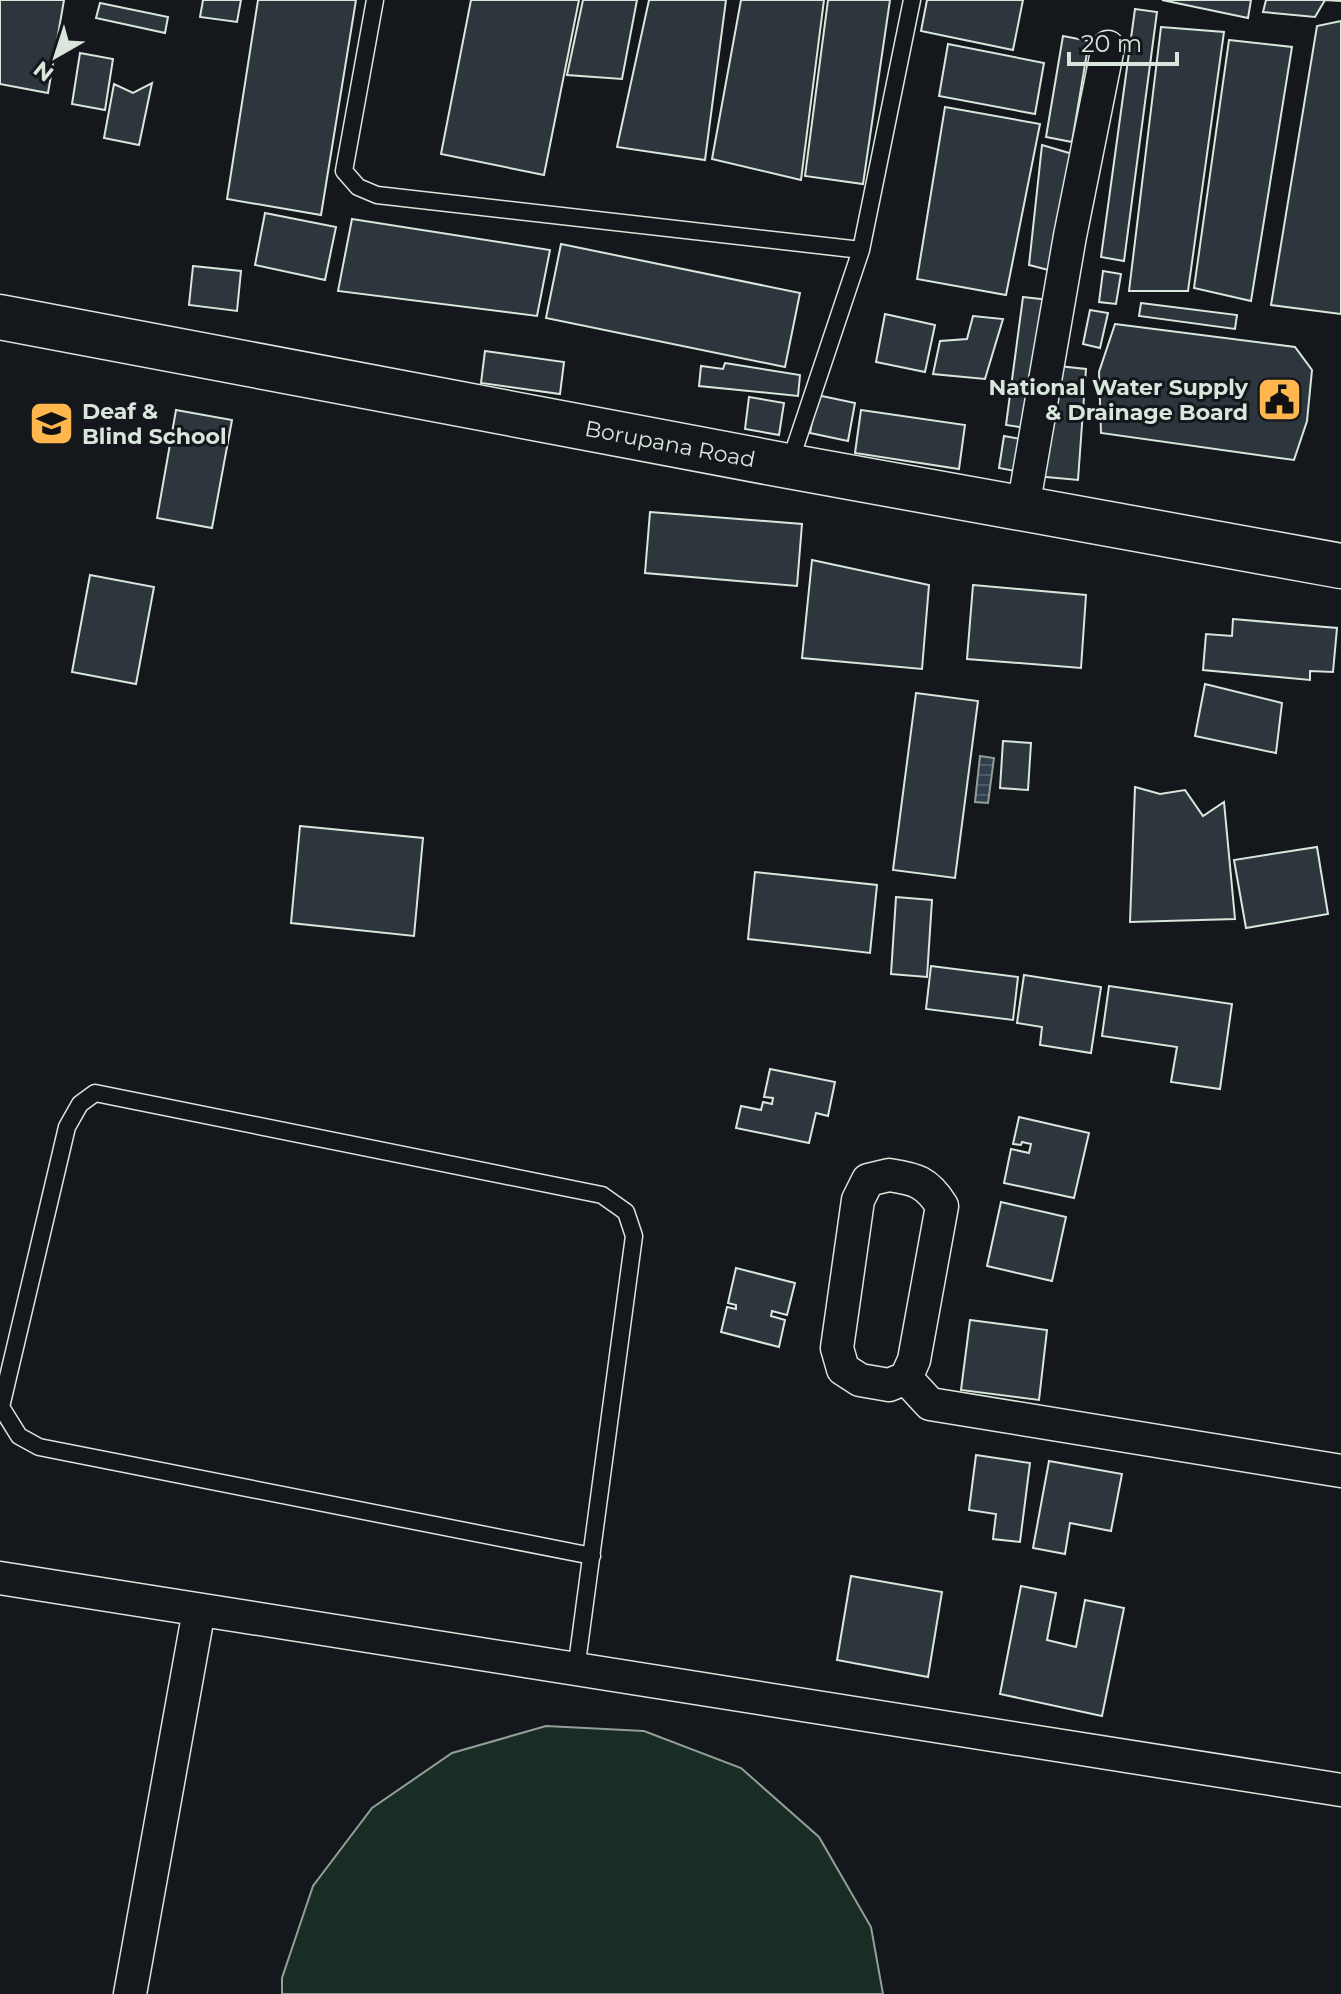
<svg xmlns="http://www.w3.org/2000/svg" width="1341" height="1994" font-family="Montserrat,sans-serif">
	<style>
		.green { fill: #1a2d24; stroke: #939e99; stroke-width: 2 }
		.water { fill: url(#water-rules); stroke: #939e99; stroke-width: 2 }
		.building { fill: #2c363c; stroke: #d8e6dc; stroke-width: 2 }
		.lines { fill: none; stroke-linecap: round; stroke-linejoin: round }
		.service-casing { stroke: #d8e6dc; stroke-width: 19 }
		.minor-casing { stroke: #d8e6dc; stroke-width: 35 }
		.primary-casing { stroke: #d8e6dc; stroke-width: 47 }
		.service { stroke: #14181c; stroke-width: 16 }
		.minor { stroke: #14181c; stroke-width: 32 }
		.primary { stroke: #14181c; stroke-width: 44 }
		.labels { text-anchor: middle; stroke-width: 6; stroke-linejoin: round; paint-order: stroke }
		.poi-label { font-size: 22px; font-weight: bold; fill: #d8e6dc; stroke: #14181c; text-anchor: end }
		.street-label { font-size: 22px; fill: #d8e6dc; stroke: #14181c }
	</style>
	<defs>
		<pattern id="water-rules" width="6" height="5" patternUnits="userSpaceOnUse" patternTransform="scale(2)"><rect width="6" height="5" fill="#2f3f4d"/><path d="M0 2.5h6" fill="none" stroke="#4c5b66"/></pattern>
	</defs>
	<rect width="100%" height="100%" fill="#14181c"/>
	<!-- green -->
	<path class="green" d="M546,1726L644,1731L741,1768L819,1837L871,1927L883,1994H282V1978L313,1886L372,1808L452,1753Z"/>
	<!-- water -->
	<path class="water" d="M980,756L994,758L988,803L975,802Z"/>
	<!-- building -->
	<path class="building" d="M0,0H64L48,93L0,84Z
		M203,0H241L237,22L200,17Z
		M258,0H356L321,215L227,199Z
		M471,0H579L544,175L441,154Z
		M583,0H637L622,79L567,75Z
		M649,0H726L705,160L617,147Z
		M741,0H824L801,180L712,159Z
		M828,0H890L863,184L805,176Z
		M927,0H1023L1013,50L921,31Z
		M1162,0H1251L1248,18Z
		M1266,0H1341V1L1325,0L1315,17L1263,12Z
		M100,3L168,17L165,33L96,18Z
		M1135,9L1157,12L1124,261L1101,257Z
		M1341,21V314L1271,305L1317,26Z
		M1161,27L1224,32L1188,291H1129Z
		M1063,36L1089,41L1072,142L1046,137Z
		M1229,40L1292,47L1251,301L1194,288Z
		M948,44L1044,63L1035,114L939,96Z
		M80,53L113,59L105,110L72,104Z
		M152,83L139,145L104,138L114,84L133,93Z
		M945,107L1040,124L1006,295L917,279Z
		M1042,145L1076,155L1060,273L1029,265Z
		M265,213L336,227L325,280L255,265Z
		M352,219L550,250L537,316L338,291Z
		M561,244L800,293L785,367L546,318Z
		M193,266L241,271L237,311L189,305Z
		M1103,271L1121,274L1116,304L1099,302Z
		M1023,297L1049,300L1032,429L1006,425Z
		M1141,303L1237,315L1235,329L1139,316Z
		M1090,310L1108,313L1100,348L1083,344Z
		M885,314L935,325L925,372L876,362Z
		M973,316L1003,319L985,379L933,374L940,341L967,339Z
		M1115,324L1295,347L1312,370L1307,421L1294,460L1101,433L1099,372Z
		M485,351L564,362L560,394L481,383Z
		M725,363L800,375L798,396L699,386L701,366L723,369Z
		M1049,365L1086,369L1078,480L1036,476Z
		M817,395L855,403L848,441L810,433Z
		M749,397L784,403L779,435L745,429Z
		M176,410L232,420L212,528L157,518Z
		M861,410L965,425L959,469L855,453Z
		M1004,436L1026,440L1021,472L999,468Z
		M650,512L802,524L797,586L645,573Z
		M812,560L929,585L922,669L802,658Z
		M90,575L154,587L136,684L72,672Z
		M973,585L1086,595L1081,668L967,659Z
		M1233,619L1337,628L1333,672L1310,671V680L1203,670L1206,634L1232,636Z
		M1205,684L1282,703L1276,753L1195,736Z
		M916,693L978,701L955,878L893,870Z
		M1003,741L1031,743L1028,790L1000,788Z
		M1135,787L1160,794L1185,790L1203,816L1224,802L1235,919L1130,922Z
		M300,826L423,838L414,936L291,923Z
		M1317,847L1328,914L1246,928L1234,860Z
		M755,872L877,885L870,953L748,939Z
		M896,897L932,900L927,977L891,974Z
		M931,966L1018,977L1013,1020L926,1009Z
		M1024,975L1101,987L1091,1053L1040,1045L1042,1027L1017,1023Z
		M1109,986L1232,1004L1220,1089L1171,1082L1177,1047L1102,1036Z
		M770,1069L835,1082L828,1116L816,1113L809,1143L736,1128L741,1106L761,1110L763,1102L772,1104L773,1098L764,1097Z
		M1019,1117L1089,1133L1074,1198L1004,1183L1011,1149L1029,1153L1031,1144L1022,1142L1021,1145L1013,1144Z
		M1001,1202L1066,1217L1052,1281L987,1266Z
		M736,1268L795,1283L787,1315L772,1311L771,1316L785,1320L779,1347L721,1332L727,1307L736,1309V1305L728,1303Z
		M970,1320L1047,1330L1039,1400L961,1390Z
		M976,1455L1030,1463L1020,1542L993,1539L996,1514L969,1510Z
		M1049,1461L1122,1474L1111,1531L1070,1523L1065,1554L1033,1548Z
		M851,1576L942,1592L928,1677L837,1660Z
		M1021,1586L1056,1593L1047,1640L1076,1647L1085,1600L1124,1608L1102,1716L1000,1694Z"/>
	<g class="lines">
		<defs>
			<path id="service" d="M375,0L344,171L358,187L377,195L861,250
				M789,465L861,250L912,0
				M576,1670L634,1236L626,1212L602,1195L95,1093L80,1104L67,1127L1,1407L19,1436L39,1447L592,1556"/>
			<path id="minor" d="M1023,508L1070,236L1108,47
				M889,1175C916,1179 927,1182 942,1206L914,1360L906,1378L889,1385L860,1380L843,1369L837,1348L858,1200L868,1180Z
				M906,1378L930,1404L1341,1471
				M0,1578L1341,1790
				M130,1994L199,1610"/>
			<g id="primary">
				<path id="s1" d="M0,317L788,466L1341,566"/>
			</g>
		</defs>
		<!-- service casing -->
		<use href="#service" class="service-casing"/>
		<!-- minor casing -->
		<use href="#minor" class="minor-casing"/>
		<!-- primary casing -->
		<use href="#primary" class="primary-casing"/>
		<!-- service -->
		<use href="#service" class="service"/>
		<!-- minor -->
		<use href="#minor" class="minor"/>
		<!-- primary -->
		<use href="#primary" class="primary"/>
	</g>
	<!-- icons -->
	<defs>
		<symbol id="civic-square" viewBox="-11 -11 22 22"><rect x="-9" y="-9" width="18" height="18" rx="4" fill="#ffb74d" stroke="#14181c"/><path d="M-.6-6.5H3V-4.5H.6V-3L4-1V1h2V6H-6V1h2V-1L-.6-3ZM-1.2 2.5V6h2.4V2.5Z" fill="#111"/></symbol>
		<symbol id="school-square" viewBox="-11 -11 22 22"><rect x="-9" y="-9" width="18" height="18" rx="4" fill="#ffb74d" stroke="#14181c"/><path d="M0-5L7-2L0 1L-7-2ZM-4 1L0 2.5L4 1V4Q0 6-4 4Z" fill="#111"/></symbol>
	</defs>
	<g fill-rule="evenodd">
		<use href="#civic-square" x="1254" y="374" width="51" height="51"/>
		<use href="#school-square" x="26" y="398" width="51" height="51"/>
	</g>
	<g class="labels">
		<!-- poi labels -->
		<g class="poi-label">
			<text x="1248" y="395">National Water Supply<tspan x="1248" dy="25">&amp; Drainage Board</tspan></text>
			<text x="82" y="419" text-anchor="start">Deaf &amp;<tspan x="82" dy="25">Blind School</tspan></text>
		</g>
		<!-- street labels -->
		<g class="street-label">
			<text dy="8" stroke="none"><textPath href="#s1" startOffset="682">Borupana Road</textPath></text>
		</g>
	</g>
	<!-- north arrow -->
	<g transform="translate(56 56) rotate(219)" stroke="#14181c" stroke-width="6" paint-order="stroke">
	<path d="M0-6L14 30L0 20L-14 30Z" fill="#d8e6dc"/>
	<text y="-12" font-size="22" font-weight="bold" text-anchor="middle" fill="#d8e6dc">N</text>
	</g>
	<!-- scale -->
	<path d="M1069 52v12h108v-12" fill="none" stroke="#d8e6dc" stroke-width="4"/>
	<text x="1081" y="52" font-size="24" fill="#d8e6dc" stroke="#14181c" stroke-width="6" paint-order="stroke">20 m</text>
</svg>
